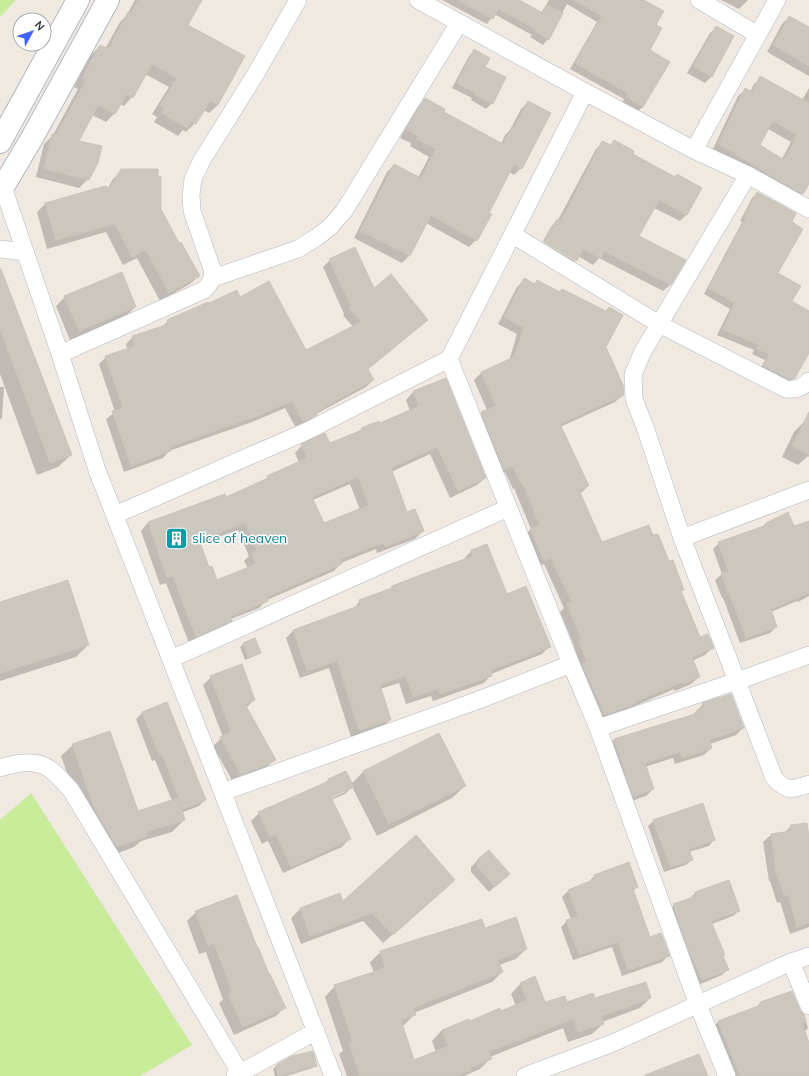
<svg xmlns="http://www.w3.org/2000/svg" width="809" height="1076" font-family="Mulish,sans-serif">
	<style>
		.pitch { fill: #c9ec9a }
		.shadow { fill: #0003; fill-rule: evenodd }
		.building { fill: #cbc7bf; stroke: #cbc5ba; fill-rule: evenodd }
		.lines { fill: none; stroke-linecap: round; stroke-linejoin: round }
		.minor-casing { stroke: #b4b7c1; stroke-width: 18 }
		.secondary-casing { stroke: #b4b7c1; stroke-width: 24 }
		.minor { stroke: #fff; stroke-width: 17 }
		.secondary { stroke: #fff; stroke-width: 22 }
		.labels { text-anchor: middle; stroke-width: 3; stroke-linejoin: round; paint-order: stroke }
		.culture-label { font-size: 14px; fill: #0d838f; stroke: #fff; text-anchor: start }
	</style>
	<rect width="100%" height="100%" fill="#efe9e1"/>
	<!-- pitch -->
	<path class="pitch" d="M0,0H16L0,17Z
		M31,793L192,1045L140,1076H0V820Z"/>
	<!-- shadow -->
	<path class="shadow" d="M135,0H201L187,26L218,105L209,113L203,110L195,123L186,132L183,130L178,136L154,122L157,117L152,114L169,87L145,74L132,97L124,106L120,104L114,114L106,122L92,115L77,141L88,179L79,188L36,177L44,144L53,135L78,89L74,87L91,55L100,46L105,49L120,22L127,15Z
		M442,0H517L541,13L549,0H641L655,25L648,51L668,62L643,107L637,112L622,103L624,99L570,69L597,22L567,4L548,39L543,45L530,37L532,35L494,14L487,24Z
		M721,0H748L739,9Z
		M789,17L809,28V76L767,52L782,24Z
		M717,27L733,37L711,77L705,83L687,73L710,33Z
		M474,51L484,67L492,103L486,109L471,100L472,98L452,88L469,56Z
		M761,78L802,100L809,88V182L802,194L796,200L712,151L738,96L745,90L750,92L754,84ZM768,129L791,142L782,159L759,145Z
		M425,100L443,112L501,144L505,135L510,130L521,109L528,102L521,168L514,175L509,172L488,213L490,215L476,240L469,247L426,223L409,256L402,263L354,238L387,172L394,165L418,178L429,157L410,146L411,143L400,138L418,107Z
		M614,141L631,155L675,178L701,188L686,215L680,221L654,208L638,237L685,260L670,285L663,291L599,258L593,265L578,256L575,261V259L543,241L551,227L557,220H558L596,149L603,142L610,146Z
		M122,170L160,209L178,244L199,276L190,284L160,301L137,258L123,265L106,232L47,249L37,212L46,203L108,188L113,179Z
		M757,193L790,223L776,273L791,302L809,312V352L794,378L789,383L759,371L765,360L752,354L754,350L717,335L730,309L704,294L742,222L740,221L752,198Z
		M542,242L575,261L569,267L539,249Z
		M355,249L367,369L373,380L366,387L316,414L309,421L296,428L285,408L252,422L169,451L163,458L124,472L106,419L115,412L99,364L106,357L127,349L126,344L133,337L161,328L168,321L208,305L240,298L305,352L353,327L343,315L344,314L323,267L330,260Z
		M525,279L534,284L537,282L605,347L623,395L615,402L560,427L588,486L580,494L601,543L652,537L683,590L681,592L700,638L712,648L705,655L692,661L699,677L691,684L675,691L674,689L630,708L627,711L597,722L571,648L574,646L560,612L564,608L544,564L536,567L523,537L531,529L514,488L513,489L505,472L497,476L474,420L482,413L487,410L474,380L481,373L509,361L517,334L498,324L517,287Z
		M0,283L71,455L58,467L37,475L0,374Z
		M65,297L135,307L126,316L70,340L56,306Z
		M445,379L485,478L477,485L450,498L430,454L391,472L407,513L423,531L415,539L377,553L376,549L341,563L334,571L267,600L259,608L231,619L224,628L189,643L166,583L160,585L141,531L148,523L224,496L225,498L263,481L268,477L299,463L295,453L302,445L329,444L358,432L362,429L380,425L410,411L406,400L413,392ZM350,484L360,510L323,524L313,500ZM238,530L249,556L244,561L248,568L216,581L208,569L200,544Z
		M0,387H4L2,418L0,420Z
		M805,421L809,423V457L808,456L798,465L782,457L794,432Z
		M809,522V596L798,602L797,601L771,612L776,627L770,633L740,643L723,598H722L715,580L722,574L713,549L719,543L762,527L766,523L794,527Z
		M486,546L506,596L550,646L542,654L491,674V675L484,683L433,701L431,696L406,704L399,683L380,689L390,720L382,727L351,737L329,668L300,678L286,638L293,631L353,609L360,601L464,560V559L471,551Z
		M0,603L88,645L76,657L0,681Z
		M255,640L260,653L257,655L245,660L240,647L243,644Z
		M211,677L254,700L246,708L274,760L266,768L233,782L213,746L223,737L203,685Z
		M703,704L743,728L736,735L710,744L711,748L704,755L675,764L673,758L645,767L653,789L646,796L626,803L607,747L614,739L692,716Z
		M142,713L205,800L199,806L181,813L184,820L172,832L141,841L134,847L105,858L85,824L61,756L73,745L138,812L172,801L155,760L152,761L136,719Z
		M439,734L465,786L452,798L377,836L352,787L345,794L331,800L349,839L342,847L283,873L268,841L262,844L251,821L259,813L324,784L328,780L346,772L351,784L363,772ZM345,789V792L327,800L326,798Z
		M654,820L714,840L709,846L689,852L692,860L686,865L664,872L648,826Z
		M791,826L809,840V927L790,934L780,902L777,903L770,881H769L763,842L771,835L784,833Z
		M477,861L502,880L489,892L471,872V867Z
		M628,863L637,887L633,891L649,938L668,956L662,962L622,976L612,947L573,960L561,927L567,921L571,919L562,897L568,891L588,883L594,876Z
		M728,881L739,911L733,916L712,924L727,970L722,975L696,986L668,911L674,905L689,899L695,893Z
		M445,888L383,943L363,921L301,944L291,918L300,909L340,894L343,902Z
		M196,912L268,976L285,1007L276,1016L234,1035L219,1003L223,1000L206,952L199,954L187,921Z
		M484,929L526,949L516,959L499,965L502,972L492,982L414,1013L415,1014L404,1025H402L414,1061L436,1052L432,1041L442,1030L501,1012L516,1006L511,994L521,983L545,1003H566L594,999L650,998L640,1008L602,1022L603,1024L592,1034L568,1042L563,1028L490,1057V1059L480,1069L464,1076H347L339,1054L343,1051L325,997L335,986L374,973L370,962L381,952Z
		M760,1003L799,1010L804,1015L808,1028L805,1031L809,1043V1076H731L712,1028L718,1022L756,1008Z
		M316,1065L313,1068L286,1076H275L273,1069L276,1066Z"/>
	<!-- building -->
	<path class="building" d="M138,0H202L188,25L245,56L218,105L210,101L196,124L191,121L187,128L162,113L165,108L160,105L177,78L152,64L133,98L127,94L115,114L98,105L79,141L102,146L98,163L89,180L44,169L52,134L56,135L86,80L82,78L100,45L108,49L128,12L131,13Z
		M457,0H519L543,13L547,5L563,13L549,40L535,31L536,29L498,9L493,19Z
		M574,0H644L664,11L656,25L662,28L650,50L670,62L643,107L626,97L629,94L575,63L602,16Z
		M789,16L809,27V66L773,45Z
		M716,26L734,36L712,77L693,66Z
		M474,49L490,58L485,67L506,77L493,104L475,95L476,93L457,83Z
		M760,76L809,103V184L803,194L767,174L761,170V169L736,155V153L718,144L745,88L752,92ZM773,121L797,135L784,160L760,145Z
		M425,98L445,109L444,112L503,144L512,127L514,128L528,101L551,113L522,169L514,164L489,213L492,214L477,241L431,215L410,256L360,231L394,164L421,178L436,149L416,139L418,136L406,130Z
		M614,140L634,151L633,154L675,177L677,174L702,188L687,215L659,200L639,236L686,260L671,285L604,251L601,259L583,249L577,261L544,242L557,219L561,221L602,141L611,145Z
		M121,169H158V177L161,176V209L179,243L181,242L200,276L169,293L146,250L132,257L115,224L56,240L45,203L105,186L110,188Z
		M757,192L796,213L792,222L803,229L778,273L801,286L792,301L809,311V353L795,378L794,379H789L763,366L769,354L757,349L759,345L722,329L735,303L708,288L730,248H729L746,217L744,216Z
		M355,247L374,288L391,274L428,320L368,369L374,380L316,412L317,415L303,422L292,401L260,415L169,447L171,451L131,466L112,411L123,408L105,356L135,346L132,336L169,324L167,320L208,302L209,303L237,290L240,297L269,281L306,350L361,322L349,308L351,306L329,259Z
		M0,269H1L72,455L50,463L0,329Z
		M122,272L136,307L79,331L64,296Z
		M524,278L535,284L537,280L560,292L562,289L606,311L609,307L623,315L606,347L623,385L624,395L560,424L589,486L579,490L602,542L649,525L653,535L658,534L669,561L673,560L684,590L681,591L700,637L708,634L714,648L692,657L700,677L683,684L682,682L635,702V704L605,715L582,664L587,662L578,640L581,639L567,604L572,602L551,558L544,561L530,529L540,525L533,511L534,510L522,482H520L513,466L504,470L481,412L496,406L481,372L514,357L524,327L504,317Z
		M446,378L486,478L458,491L437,447L391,468L407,512L415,509L424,531L385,547L383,543L340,559L342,564L267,597L268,601L231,616L232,621L196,637L173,576L167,578L148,522L225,494L226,497L268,478L267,476L307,458L301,444L325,433L330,443L362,430L361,428L379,421L380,423L419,406L413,391ZM358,477L369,505L324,523L312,497ZM245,523L257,550L251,553L256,564L217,580L212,566L209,567L199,540Z
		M809,412V455L792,446Z
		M788,512L794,526L809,521V593L771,609L777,627L746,638L729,592L728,593L721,573L728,571L718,542L767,525L766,523Z
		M487,544L507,594L526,586L551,647L491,670L492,676L440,694L438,689L413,697L406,676L380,685L391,720L359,730L337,661L307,671L293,630L361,605L359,600L392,588V586L431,571L473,556L471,550Z
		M68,580L89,645L0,673V602Z
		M255,638L261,653L248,658L243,643Z
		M242,664L255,700L245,704L276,760L264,766L241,775L220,737L231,731L210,676Z
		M731,694L744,728L709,740L712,748L682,758L680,752L645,763L654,789L633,797L614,739L698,713L697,710L704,707L702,703Z
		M167,702L206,800L183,809L162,754L159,755L142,712Z
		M110,731L138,811L178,798L185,820L146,832L147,836L117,847L96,812L72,744Z
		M439,733L466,786L389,824L363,771Z
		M346,771L354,787L331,797L351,839L291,867L276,835L270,837L258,812L329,781L328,779Z
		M703,803L715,840L689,849L693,860L670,867L653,820Z
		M807,823L809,837V923L797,927L788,895L785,896L777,874H776L771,834L791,831V825Z
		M416,835L455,880L393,935L372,913L310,936L300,908L340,893L343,901Z
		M489,850L510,874L495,887L477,866V860Z
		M629,862L638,887L633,889L650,937L661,933L670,956L628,970L618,942L579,955L566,920L578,916L568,890L595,879L594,875Z
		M729,880L740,911L711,921L725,955L723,956L729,970L702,980L688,949L673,904L696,896L695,892Z
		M237,895L257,947H258L269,974H270L286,1008L243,1027L228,994L232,992L214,943L208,946L195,911Z
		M516,917L527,949L498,960L503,972L413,1008L416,1015L401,1020L414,1060L448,1046L442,1030L469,1019L470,1021L500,1008L501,1011L527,1000L520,983L535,976L545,1002L565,996L567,1002L593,993L595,998L646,982L651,998L629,1006V1007L601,1016L604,1024L578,1032L573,1019L516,1042V1041L489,1052L492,1059L470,1068L471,1070L456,1076H360L349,1043L353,1042L334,985L385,968L380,951L482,919L485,928Z
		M792,991L800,1010L804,1014L806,1021L802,1023L809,1043V1076H740L718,1021L761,1005L760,1002Z
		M313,1051L317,1066L278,1076L276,1065L292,1056Z
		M699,1054L708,1076H645V1075Z"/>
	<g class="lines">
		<defs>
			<path id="minor" d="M418,0L585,92L694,150L748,175L809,209
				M699,0L758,35
				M694,150L777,0
				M748,175L642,353L633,375L634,399L645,427L682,538L737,681L809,655
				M3,187L60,354L97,470L333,1076
				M513,235L659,324L786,389C796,390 801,388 809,381
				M0,249L25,252
				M213,278L298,249L317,237L330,227L344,211L459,23
				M60,354L204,290C211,283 213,279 212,269L192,211L191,195L193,179L202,160L255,75L298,0
				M449,359L571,664
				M115,515L307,431L449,359L585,92
				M682,538L809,490
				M171,659L508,508
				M598,728L737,681L774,778C787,792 793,790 809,784
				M0,768C15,763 37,759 51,770C58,775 65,784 71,790L242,1076
				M223,792L476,701L571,664L598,728L698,1005L727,1076
				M791,962L809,956
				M235,1076L316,1031
				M525,1076L613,1043L791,962L809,1006"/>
			<path id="secondary" d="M0,142L78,0
				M0,192L32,138L108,0"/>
		</defs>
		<!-- minor casing -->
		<use href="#minor" class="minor-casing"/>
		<!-- secondary casing -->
		<use href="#secondary" class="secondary-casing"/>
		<!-- minor -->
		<use href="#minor" class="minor"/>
		<!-- secondary -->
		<use href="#secondary" class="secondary"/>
	</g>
	<!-- icons -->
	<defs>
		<symbol id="building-square" viewBox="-11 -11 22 22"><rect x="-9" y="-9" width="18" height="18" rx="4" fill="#0f9aa8" stroke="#fff"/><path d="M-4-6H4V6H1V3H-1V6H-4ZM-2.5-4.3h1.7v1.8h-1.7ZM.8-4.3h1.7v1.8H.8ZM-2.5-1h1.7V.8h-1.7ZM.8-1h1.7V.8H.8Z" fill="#fff"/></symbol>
	</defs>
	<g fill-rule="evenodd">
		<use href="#building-square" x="164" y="526" width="25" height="25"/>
	</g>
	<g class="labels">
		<!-- culture labels -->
		<g class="culture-label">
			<text x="192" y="543">slice of heaven</text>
		</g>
	</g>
	<!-- north arrow -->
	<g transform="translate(32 32) rotate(50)"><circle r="19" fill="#ffffff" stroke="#ababab"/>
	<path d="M0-3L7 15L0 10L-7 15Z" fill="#4264fb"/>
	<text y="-6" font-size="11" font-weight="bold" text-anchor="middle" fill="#2e2e2e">N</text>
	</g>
</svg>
